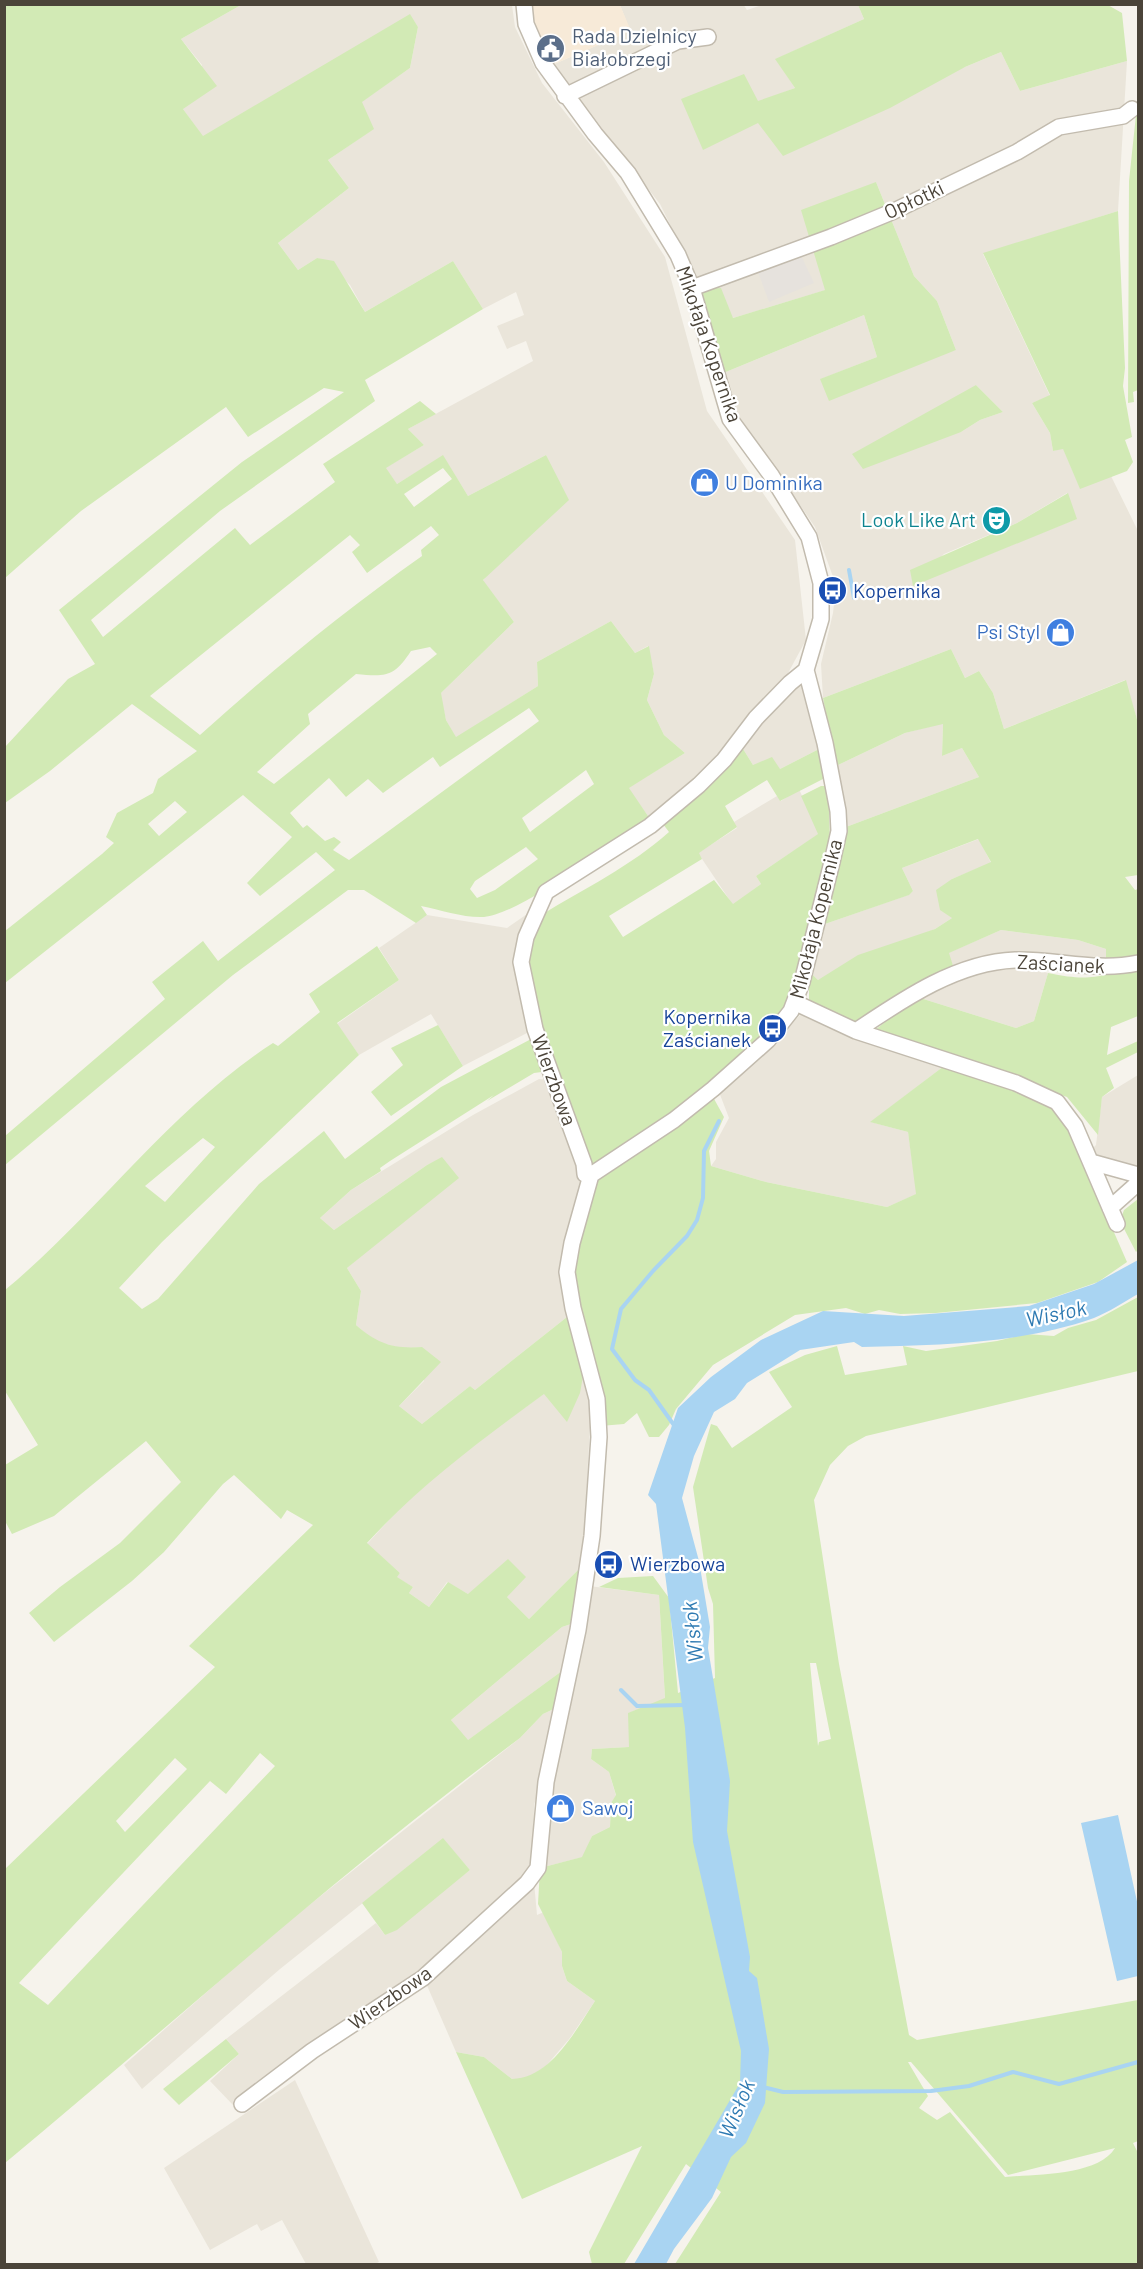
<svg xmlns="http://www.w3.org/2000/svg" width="1143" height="2269" font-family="Barlow,sans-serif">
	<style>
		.residential { fill: #eae5da; fill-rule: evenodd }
		.commercial { fill: #f7ead8 }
		.industrial { fill: #e6e2dd }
		.green { fill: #d2eab5; fill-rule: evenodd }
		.water { fill: #a9d4f2 }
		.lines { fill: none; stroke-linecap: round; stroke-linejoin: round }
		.stream { stroke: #a9d4f2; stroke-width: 4 }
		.minor-casing { stroke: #c2bbae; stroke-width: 18 }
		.minor { stroke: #fff; stroke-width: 15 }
		.labels { text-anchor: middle; stroke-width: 4.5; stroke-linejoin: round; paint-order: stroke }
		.service-label { font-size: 20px; fill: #4e5e75; stroke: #fff; text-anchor: start }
		.street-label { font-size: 20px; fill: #4b4439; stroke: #fff }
		.shop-label { font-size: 20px; fill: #366cbe; stroke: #fff; text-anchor: start }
		.culture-label { font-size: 20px; fill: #0d838f; stroke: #fff; text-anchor: end }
		.transit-label { font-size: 20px; fill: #164399; stroke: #fff; text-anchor: start }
		.water-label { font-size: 21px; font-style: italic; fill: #2e7ab2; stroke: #fff }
	</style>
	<rect width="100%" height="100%" fill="#f6f3ec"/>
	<!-- residential -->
	<path class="residential" d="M743,4L747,10L762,5H858L864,19L776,59L795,88L758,102V123L965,67L1001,52L1020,91L1127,61L1118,211L983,254L1050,396L1032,403L1050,433L1053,451L1063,448L1080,488L1111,476L1138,531V723L1125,680L1004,729L993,693L979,671L965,678L951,649L823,698L821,664L833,613L836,585L815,527L734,409L721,374L864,315L877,357L821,379L956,350L937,301L914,276L876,182L826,290L733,318L696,289L695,275L660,204L552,65L630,31L620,5ZM976,385L1003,412L980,420L961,432ZM1067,493L1076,519L913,585L944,554L1017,523Z
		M241,5H512L515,27L542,83L604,162L665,257L707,411L795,540L806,640L781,686L707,772L650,819L628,788L685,753L664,735L647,700L654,674L648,646L635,653L611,621L537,662L538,686L456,738L446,720L440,694L514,622L483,581L550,466L546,455L468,496L443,456L397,484L385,468L424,445L408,429L533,361L526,341L507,349L497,326L524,315L516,292L483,309L453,261L365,312L350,285L326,261L317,258L298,270L278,243L349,188L328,160L373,129L361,102L410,68L418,27L410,15L203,137L183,109L202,65L181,39Z
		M798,683L804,684L819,749L780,769L753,765L740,744Z
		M943,723L942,756L962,748L979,777L846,827L836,766L905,733Z
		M799,789L819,834L756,876L761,884L733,905L698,853L737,828L734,822L777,796L781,801Z
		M979,839L991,863L952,879V918L935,929L818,980L813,975L825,924L908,895L913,891L902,868Z
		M530,912L529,1032L463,1066L431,1014L359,1055L337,1024L399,980L379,948L427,915L507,928Z
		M1001,930L1078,940L1106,949V963L955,972L948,953Z
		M1000,965L1024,966L1048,973L1034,1021L1016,1028L917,997L928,990Z
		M801,1014L948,1063L871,1122L908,1132L917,1194L887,1207L766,1182L711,1166L716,1159V1142L729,1118L719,1092L757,1057L764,1054L773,1044L776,1045L778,1038Z
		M1138,1075V1171L1098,1159L1091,1150L1096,1145L1102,1097Z
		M539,1079L550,1080L582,1184L567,1317L475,1390L470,1386L422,1424L399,1406L424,1381L422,1347L404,1349L374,1341L356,1325L361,1291L347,1268L371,1246L442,1158L427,1165L334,1230L320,1218L351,1190L473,1115Z
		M585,1365L591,1410L582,1566L529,1619L507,1597L468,1594L447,1582L429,1607L409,1593L413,1587L396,1577L400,1573L367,1544L400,1508L459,1455L545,1393L567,1421Z
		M589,1586L659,1595L665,1699L629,1713V1747L592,1749L591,1759L609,1772L616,1796L611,1803L610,1827L592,1836L583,1857L540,1868L555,1767Z
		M574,1623L566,1668L467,1741L451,1720L562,1627Z
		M558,1707L551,1751L534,1805L533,1868L431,1967L233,2105L210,2081L239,2054L226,2039L376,1923L385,1935L470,1870L443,1839L280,1969L142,2089L124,2065L274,1933L520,1738L543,1714Z
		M534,1882L537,1915L544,1912L562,1952V1966L567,1981L595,2001L570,2038L546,2066L526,2079H512L484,2057L456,2052L425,1981Z
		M295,2080L379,2262L375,2264H306L282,2220L261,2231L257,2224L210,2250L164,2168Z"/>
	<!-- commercial -->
	<path class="commercial" d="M530,5H620L631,31L552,65L531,29Z"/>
	<!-- industrial -->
	<path class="industrial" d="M798,249L814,283L769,302L755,264Z"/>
	<!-- green -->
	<path class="green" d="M1106,4L1122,13L1127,61L1020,91L1001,52L965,67L890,108L783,156L758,123L703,150L681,99L744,74L758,101L795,88L775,59L864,19L858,5Z
		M4,5H241L181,39L217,86L183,109L203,136L410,14L418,27L410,68L362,102L374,129L328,160L349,188L278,243L298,270L317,258L334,261L365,312L453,261L483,309L365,380L375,401L220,511L91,620L103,637L235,528L250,545L335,482L323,464L420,401L436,414L408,429L424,445L386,468L397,484L443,455L468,496L546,455L569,500L483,580L514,622L441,693L446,720L456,737L538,686L537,662L611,621L635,653L649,646L654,674L647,700L664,735L685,753L629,788L650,819C613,843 523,913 484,917C464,918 441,910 421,906L427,915L416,923L364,890H348L233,975L5,1165V1136L165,999L152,982L203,941L218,961L335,870L316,852L260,896L247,883L292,837L243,795L5,983V931L102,854L114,843L106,837L117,813L153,793L158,779L197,751L132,704L50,771L5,803V747L68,679L95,664L59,610L242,462L344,392L324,388L248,437L226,407L81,511L5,578ZM443,468L452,479L414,507L404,494ZM431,526L439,535L421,550L422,556C344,611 271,671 200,735L150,696L350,535L360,545L352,552L367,573ZM430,647L437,654L274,784L257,772L310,724L308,714L356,674C386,677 394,677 411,651ZM529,708L539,721L349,860L333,850L341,842L334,837L325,841L307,825L303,828L290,813L329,778L346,797L368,779L383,793L433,757L440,767ZM586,770L594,784L530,832L522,818ZM175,801L187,812L159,836L148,824ZM526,847L538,859L495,890L477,898L470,889L475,881Z
		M1138,96V390L1133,392L1134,402L1128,403L1129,181Z
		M876,182L914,276L937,301L956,350L829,401L820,379L877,357L864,315L721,374L696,289L721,288L733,318L825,290L801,210Z
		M1118,211L1125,368L1123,386L1132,437L1125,440L1133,462L1127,471L1080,489L1063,449L1053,451L1050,433L1032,403L1050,395L983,253Z
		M976,385L1003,412L980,420L961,432L863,469L852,454Z
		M1068,493L1077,519L913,586L910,570L1017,523Z
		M951,649L965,678L979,671L993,693L1004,729L1126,680L1138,723V875L1125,877L1135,890L1138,889V960L1106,963V949L1078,940L1001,930L949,953L955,972L855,1025L809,1003V987L813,975L818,980L858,955L935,929L952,918L940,910L936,890L952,879L991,862L978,839L902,868L913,891L909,895L825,924L846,827L979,777L962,748L942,756L943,724L905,733L836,766L823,698Z
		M740,744L753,765L772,757L780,769L819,749L825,773L823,779L780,801L767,780L725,806L737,827L699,853L702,859L609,916L623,937L714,880L733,904L761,884L756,876L818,834L801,796L821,786H828L830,839L792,996L782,1015L766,1033L690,1102L595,1165L589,1163L531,999L525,970L535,923L541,915C584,889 631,866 669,832L660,820Z
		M377,946L399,980L337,1023L359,1055L162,1242L119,1288L142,1309L158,1299L259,1184L324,1131L345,1159L441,1087L533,1038L549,1071L534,1073L487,1101L494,1095L390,1161L380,1168L381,1171L351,1190L320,1218L334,1230L427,1165L442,1157L459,1178L347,1268L361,1291L356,1325C378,1344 393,1349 422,1347L441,1362L399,1406L422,1424L470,1386L475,1390L567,1317H572L585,1365L580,1393L567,1422L544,1394C481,1440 420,1485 367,1543L400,1573L397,1577L413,1587L409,1593L429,1607L448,1582L468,1594L508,1559L526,1577L507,1597L529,1619L582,1566L574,1623L562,1627L451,1720L468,1740L566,1668L558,1707L543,1714L520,1738C341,1871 176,2021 5,2163V1869L215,1667L189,1646L313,1525L287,1510L281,1519L234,1475L223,1484L164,1552L132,1581L54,1642L29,1613L60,1587L120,1543L181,1482L146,1441L54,1516L12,1534L5,1521V1465L38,1445L5,1391V1290C98,1213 171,1109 273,1043L278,1046L320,1012L309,994ZM203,1138L215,1147L165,1202L145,1186ZM260,1753L275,1766L48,2005L19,1983L210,1781L226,1794ZM175,1758L187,1769L125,1832L116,1821Z
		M1138,967V1016L1111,1027L1107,1055L1138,1041V1052L1106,1068L1114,1088L1102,1097L1098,1135L1067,1097L875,1030L917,997L1016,1028L1034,1021L1048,973C1090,982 1099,976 1138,967Z
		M438,1025L463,1066L391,1116L371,1092L403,1065L391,1048Z
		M948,1063L1060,1109L1127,1262L1098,1282L1037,1303L936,1313L900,1314L879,1310L865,1314L846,1308L795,1315L713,1365L676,1409L669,1425L659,1437H649L637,1413L624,1424L600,1426L572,1277L580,1231L592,1192L599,1179L713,1097L724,1117L709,1151L711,1166L766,1182L887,1207L916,1194L908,1132L870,1122Z
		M1138,1199V1250L1136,1252L1120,1221L1124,1210Z
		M1138,1297V1371L866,1436L848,1446L830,1465L814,1500L839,1664L909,2035L917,2040L1138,2000V2141L1133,2143L1138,2153V2264H675L721,2192L686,2164L624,2264H592L589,2252L642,2146L522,2199L456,2052L484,2057L512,2079C551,2078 575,2031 595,2001L567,1981L562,1966V1952L538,1904L540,1868L582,1857L592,1836L610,1827L611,1803L616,1795L609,1772L591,1759L592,1749L629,1747L628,1713L665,1698L659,1595L599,1587L618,1578L653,1576L669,1598L678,1693L715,1678L713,1604L708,1588L693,1487L711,1424L717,1426L732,1448L792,1407L769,1372L805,1355L837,1346L845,1375L907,1365L903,1346L926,1351L997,1341L1026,1334L1054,1336L1068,1328L1096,1320ZM810,1663H816L831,1739L819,1742L818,1746ZM908,2062H911L1008,2175L1115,2148C1098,2176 1036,2174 1005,2177L950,2112L937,2120L919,2108L928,2096Z
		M443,1838L470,1870L397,1930L385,1935L362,1903Z
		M226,2039L239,2054L179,2105L163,2089Z"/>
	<!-- water -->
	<path class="water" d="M1138,1260V1294C1124,1302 1109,1312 1094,1318C1021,1344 938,1345 862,1347L854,1342L800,1350L747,1383L735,1399L714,1412L694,1456L682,1498L699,1561L710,1627L708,1648L730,1781L727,1831L750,1957L749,1971L757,1978L769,2049L765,2103L746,2143L731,2157L712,2198L674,2249L666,2264H634L740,2083L741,2051L693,1842L685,1728L656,1504L648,1495L678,1408L711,1377L761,1340L823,1311L904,1316L1029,1306L1094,1284Z
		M1118,1815L1138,1906V1976L1117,1981L1081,1823Z"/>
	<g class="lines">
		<!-- stream -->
		<path class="stream" d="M849,570L854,598
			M676,1428L649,1390L635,1380L612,1349L621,1309L653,1271L687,1236L697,1220L703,1198L704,1151L719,1121
			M621,1690L637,1706L685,1705
			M763,2087L783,2092L931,2091L969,2086L1013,2072L1059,2084L1138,2062"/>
		<defs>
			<path id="minor" d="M524,4L526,24L543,63L595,134L628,173L678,255L692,288L730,419L771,475L809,537L821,583V619L806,670L825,743L838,811L839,831L832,862L802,982L791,1011L768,1040L713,1089L674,1120L591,1175
				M565,96L678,41L708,37
				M692,288L831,237L894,211L1017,152L1059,127L1123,116L1132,109
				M796,1003L856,1031L1016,1083L1057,1102L1075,1126L1117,1224
				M856,1031C902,1000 957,962 1015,960C1057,959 1096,972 1138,963
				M1091,1162L1138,1175
				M591,1175L585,1174L584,1164L535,1029L521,962L526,937L546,892L650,826L699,785L724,760L756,718L790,683L806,670
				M1110,1208L1138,1183
				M242,2104L312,2051L423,1978L527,1883L538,1868L546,1782L578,1630L592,1536L599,1437L597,1399L573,1308L567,1272L572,1243L591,1175"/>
		</defs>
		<!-- minor casing -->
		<use href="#minor" class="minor-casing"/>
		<!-- minor -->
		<use href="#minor" class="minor"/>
	</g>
	<!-- icons -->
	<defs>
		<symbol id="civic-disc" viewBox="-11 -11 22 22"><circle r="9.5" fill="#5c6f8a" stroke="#fff"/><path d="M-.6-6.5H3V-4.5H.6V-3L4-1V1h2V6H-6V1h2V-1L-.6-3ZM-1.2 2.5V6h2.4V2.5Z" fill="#fff"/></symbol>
		<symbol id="shop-disc" viewBox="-11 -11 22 22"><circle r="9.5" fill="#3f7fe0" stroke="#fff"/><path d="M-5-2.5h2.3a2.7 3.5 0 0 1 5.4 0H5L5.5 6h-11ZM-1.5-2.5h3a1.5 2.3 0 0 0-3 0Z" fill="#fff"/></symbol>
		<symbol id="theatre-disc" viewBox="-11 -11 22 22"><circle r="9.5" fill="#0f9aa8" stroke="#fff"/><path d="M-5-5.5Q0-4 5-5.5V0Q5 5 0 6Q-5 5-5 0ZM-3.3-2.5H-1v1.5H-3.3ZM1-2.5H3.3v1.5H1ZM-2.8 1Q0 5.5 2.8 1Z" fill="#fff"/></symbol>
		<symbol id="bus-disc" viewBox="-11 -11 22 22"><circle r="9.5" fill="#1a4fb4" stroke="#fff"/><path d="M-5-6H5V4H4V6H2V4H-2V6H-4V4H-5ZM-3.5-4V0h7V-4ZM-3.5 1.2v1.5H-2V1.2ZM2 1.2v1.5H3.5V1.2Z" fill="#fff"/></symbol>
	</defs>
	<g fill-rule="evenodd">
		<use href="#civic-disc" x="534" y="32" width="33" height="33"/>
		<use href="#shop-disc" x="688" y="466" width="33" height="33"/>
		<use href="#theatre-disc" x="980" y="504" width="33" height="33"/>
		<use href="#bus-disc" x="816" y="574" width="33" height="33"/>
		<use href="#shop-disc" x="1044" y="616" width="33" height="33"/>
		<use href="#bus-disc" x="756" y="1012" width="33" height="33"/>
		<use href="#bus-disc" x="592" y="1548" width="33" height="33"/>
		<use href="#shop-disc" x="544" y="1792" width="33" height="33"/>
	</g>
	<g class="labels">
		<!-- service labels -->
		<g class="service-label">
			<text x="572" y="43">Rada Dzielnicy<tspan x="572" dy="23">Białobrzegi</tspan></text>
		</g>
		<!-- street labels -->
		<g class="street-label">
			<text transform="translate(914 200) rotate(-25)" y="7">Opłotki</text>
			<text transform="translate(709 344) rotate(71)" y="7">Mikołaja Kopernika</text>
			<text transform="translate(816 919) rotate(-76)" y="7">Mikołaja Kopernika</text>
			<text transform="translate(1061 964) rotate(3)" y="7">Zaścianek</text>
			<text transform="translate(554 1080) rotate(70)" y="7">Wierzbowa</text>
			<text transform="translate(390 1998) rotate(-35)" y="7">Wierzbowa</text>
		</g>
		<!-- shop labels -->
		<g class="shop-label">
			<text x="725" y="490">U Dominika</text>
			<text x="1040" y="639" text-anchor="end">Psi Styl</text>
			<text x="582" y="1815">Sawoj</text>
		</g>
		<!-- culture labels -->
		<g class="culture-label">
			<text x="976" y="527">Look Like Art</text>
		</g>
		<!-- transit labels -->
		<g class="transit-label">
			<text x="853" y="598">Kopernika</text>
			<text x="751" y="1024" text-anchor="end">Kopernika<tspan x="751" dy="23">Zaścianek</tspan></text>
			<text x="630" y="1571">Wierzbowa</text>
		</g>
		<!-- water labels -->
		<g class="water-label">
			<text transform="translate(1056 1314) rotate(-12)" y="7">Wisłok</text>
			<text transform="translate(693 1632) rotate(-96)" y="7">Wisłok</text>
			<text transform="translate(737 2109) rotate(-67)" y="7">Wisłok</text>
		</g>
	</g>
	<!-- border -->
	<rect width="1143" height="2269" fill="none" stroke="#4b4439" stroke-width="12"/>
</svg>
